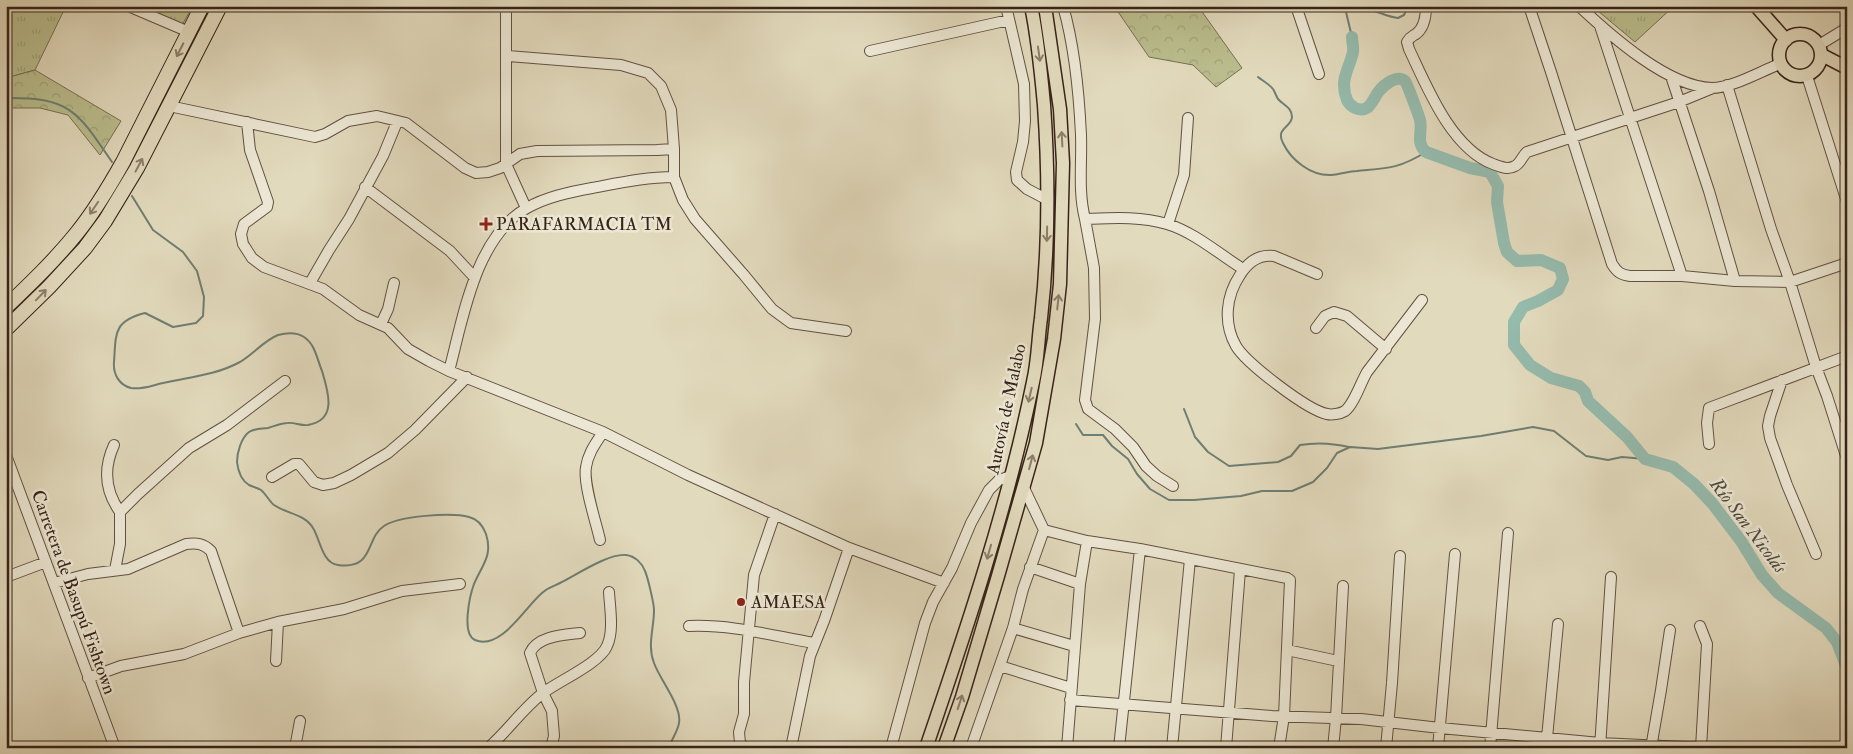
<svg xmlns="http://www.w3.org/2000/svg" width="1853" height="754" font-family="'IM FELL Double Pica',serif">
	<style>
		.grass { fill: url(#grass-tufts); stroke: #787053 }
		.forest { fill: url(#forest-crowns); stroke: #787053 }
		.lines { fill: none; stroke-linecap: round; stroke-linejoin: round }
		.stream { stroke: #6f7e72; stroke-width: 2 }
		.river { stroke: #95bbad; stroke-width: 12 }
		.minor-casing { stroke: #625142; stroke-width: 12 }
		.major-casing { stroke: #372319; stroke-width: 15 }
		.highway-casing { stroke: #372319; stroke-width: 16 }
		.minor { stroke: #ece7d4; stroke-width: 10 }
		.major { stroke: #e2dabd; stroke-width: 12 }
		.highway { stroke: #e2dabd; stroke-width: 14 }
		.oneway { stroke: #8c7e6b }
		.poi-dot { fill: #8f2418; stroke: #ece7d4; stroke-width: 2 }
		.labels { text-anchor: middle; stroke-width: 5; stroke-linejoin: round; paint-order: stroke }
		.poi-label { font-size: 18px; fill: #372319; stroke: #ece7d4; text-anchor: start }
		.street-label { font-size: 18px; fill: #372319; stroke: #ece7d4 }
		.water-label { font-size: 19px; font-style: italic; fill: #4e493e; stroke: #ece7d4 }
	</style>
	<defs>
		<pattern id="grass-tufts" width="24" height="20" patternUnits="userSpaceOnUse" patternTransform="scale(1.25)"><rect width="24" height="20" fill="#babd8d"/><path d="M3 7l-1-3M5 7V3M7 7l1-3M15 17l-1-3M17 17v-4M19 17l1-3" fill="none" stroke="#a0a279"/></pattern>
		<pattern id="forest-crowns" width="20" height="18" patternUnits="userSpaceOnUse" patternTransform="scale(1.25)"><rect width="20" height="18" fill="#babd8d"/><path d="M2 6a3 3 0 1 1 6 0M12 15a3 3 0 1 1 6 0" fill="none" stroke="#a0a279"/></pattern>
	</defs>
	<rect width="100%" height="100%" fill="#e2dabd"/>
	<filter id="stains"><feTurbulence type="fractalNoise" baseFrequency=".004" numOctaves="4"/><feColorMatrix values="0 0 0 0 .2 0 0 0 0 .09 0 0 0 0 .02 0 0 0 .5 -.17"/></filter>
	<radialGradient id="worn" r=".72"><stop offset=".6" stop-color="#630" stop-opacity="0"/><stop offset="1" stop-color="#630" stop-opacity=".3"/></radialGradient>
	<!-- grass -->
	<path class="grass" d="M6,6H66L35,70L6,78Z
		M139,6H193L182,25Z
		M1592,6H1674L1635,42Z"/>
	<!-- forest -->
	<path class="forest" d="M1114,6H1198L1242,68L1216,87L1193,65L1149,57Z
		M35,70L121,121L100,155L68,115L40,108H8L6,105V78Z"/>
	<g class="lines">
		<!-- stream -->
		<path class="stream" d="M1352,37L1346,12C1360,0 1383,17 1398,18L1404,15L1408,6
			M1258,77C1263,81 1269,84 1273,89C1275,92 1276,96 1278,99C1283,105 1292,107 1292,117C1292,127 1275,128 1283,143C1291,160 1311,176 1331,175C1339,175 1348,171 1357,171C1388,168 1398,169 1426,152
			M6,98C70,97 78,112 112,162
			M132,196L153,230L183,252L197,271L204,297L203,316L196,323L173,327L145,313C113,321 116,334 114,362C113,374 119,385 131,388C142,390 153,385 163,383C190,377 216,375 240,362C254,354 263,341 278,335C286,333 296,332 304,337C315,344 317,359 322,371C328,391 338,420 308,425C301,426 294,422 288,423C281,423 275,426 268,428C262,429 255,428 249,432C241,438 237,453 237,462C238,471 241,480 249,485C253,487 258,488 261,490C266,494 269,501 274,505C287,514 305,514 313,528C320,539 322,563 338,565C375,570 365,538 384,526C398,516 452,512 469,517C478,519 483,526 486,534C493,556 482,565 474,584C470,595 461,634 475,640C501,651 526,606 542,593C547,588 554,586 560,583C576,575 609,553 626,555C635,556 642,563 645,571C648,578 654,604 654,610C654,629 647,645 654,663C660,680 682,706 679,723C678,731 671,740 669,748
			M1184,409L1195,437L1208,452L1229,466L1278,462L1291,456L1300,445C1318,442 1332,443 1349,447
			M1076,424L1083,435H1103L1112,446L1128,459L1137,474L1150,489L1169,500H1194L1241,496L1262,491H1292L1313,482L1327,468L1337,453L1350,447L1378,449L1481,436L1533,427L1554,431L1586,456L1608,460L1622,457L1645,459"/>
		<!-- river -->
		<path class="river" d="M1352,37C1352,42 1354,48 1353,52C1349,70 1339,80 1347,100C1349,104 1351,106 1355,108C1370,114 1372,100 1379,91C1384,85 1397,74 1405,81C1407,83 1419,116 1420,120C1423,131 1415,143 1426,152L1470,168L1490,172L1498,186L1497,202L1504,243L1507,252L1517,261L1541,260L1560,268L1563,279L1558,290L1538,301L1523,307L1514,322V345L1530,365L1551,378L1579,386L1585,392L1588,401L1627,437L1645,459L1673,467L1694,484L1712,503L1741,541L1762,575L1778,593L1826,628L1837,642L1847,668"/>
		<defs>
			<path id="minor" d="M128,6L189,32
				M506,6V164L526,208
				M1006,6L1024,84L1025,121L1023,142L1016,172L1017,180L1027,189L1048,200
				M1063,6C1075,48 1079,92 1081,135C1082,164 1078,191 1085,219C1112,218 1140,216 1167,224C1194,232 1219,254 1243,269
				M1296,6L1319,74
				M1426,6C1426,16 1424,28 1416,34C1411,37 1410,37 1407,42L1409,49C1427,87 1451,148 1493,164C1501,167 1508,170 1515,166C1521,163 1522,156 1527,152L1679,102L1713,88
				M1529,6L1551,72L1612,264C1617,272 1621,275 1630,276H1682L1735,281L1790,282L1847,263
				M1579,6C1610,35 1668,87 1712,88C1732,88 1761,71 1780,64
				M1600,26L1682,276
				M1819,45L1847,28
				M870,51L1009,20
				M507,56L621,65L648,73L661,86L671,110L674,149
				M1671,76L1709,191L1735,281
				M1807,76L1847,202
				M1727,85L1771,229L1790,282L1816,367L1827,396L1847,459
				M169,106L315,137L325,134L348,121L377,116L406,123L465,168L476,173L488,172L500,168L520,154L537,151L657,150L674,149V177L683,200L695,219L744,275L772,309L791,323L846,331
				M247,122L250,150L268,202L267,207L244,224L241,234L243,244L252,258L264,267L323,289L359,315L388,328L408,349L429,361L449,371L603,432L688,475L849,548L944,583
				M365,187L450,251L475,278
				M1085,219L1094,268L1095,319L1085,400L1088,409L1115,429L1133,447L1146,466L1157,476L1173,486
				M1168,224L1184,175L1188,118
				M1317,274L1274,256C1259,254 1248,262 1240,275C1226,296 1223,323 1236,346C1246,363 1307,410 1327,414C1332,415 1340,414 1345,411C1354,404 1361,382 1367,372L1422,300
				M310,283L329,250L349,219L383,156L397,122
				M381,324L388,309L394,283
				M1316,328L1325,316L1334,312L1347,316L1386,349
				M449,371C463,319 475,237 527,208C546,197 570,192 592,188C619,183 646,177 674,177
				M1782,380L1770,416L1768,426L1770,438L1787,485L1816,554
				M1709,444L1707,423L1709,408L1847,356
				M114,445C103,469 105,491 120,512
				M6,455L115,748
				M272,477L294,464H299L314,482L323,485L334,483L351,475L388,453L415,430L467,377
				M1024,488L1044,530
				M600,540C596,522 583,484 586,467C588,453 596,443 603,432
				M1030,567L1080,584
				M115,570L120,544V512L138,494L189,448L227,425L285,381
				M6,577L46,562
				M54,583L88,574L128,569L186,544C197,543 203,543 211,551L239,633
				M689,626C731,624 773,636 814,643
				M1700,626L1707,644L1701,748
				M1013,628L1074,646
				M1287,650L1338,661
				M276,661L278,622
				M1000,666L1071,688
				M88,678L121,666L184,654L239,633L278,622L344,609L402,591L460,584
				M1070,700L1272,716L1361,719L1440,728L1600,743L1706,748
				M295,748L300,721
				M488,748C508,731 522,709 543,693C559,681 600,663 607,646C614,631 610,609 609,592
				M551,748L554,736L552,711L543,693L530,653C537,636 563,635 580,633
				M745,748L740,743L739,732L744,714V682L754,575L775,514
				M791,748L810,656L824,621L849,548
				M891,748L925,623L933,602L952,568L971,523L989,490L999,480L1011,476
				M971,748L1013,628L1023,589L1044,530L1087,541L1140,549L1287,578L1290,580L1284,716L1279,748
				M1067,748L1080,584L1087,541
				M1119,748L1140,549
				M1172,748L1190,559
				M1226,748L1240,570
				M1333,748L1336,718L1343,586
				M1386,748L1392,683L1400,556
				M1438,748L1455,554
				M1490,748L1508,533
				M1546,748L1558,624
				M1600,748L1611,577
				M1651,748L1661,690L1670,630"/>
			<path id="major" d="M1756,6L1786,40
				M1779 55a21 21 0 1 1 42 0a21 21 0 1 1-42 0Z
				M1822,55L1847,68
				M926,748C967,628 1008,506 1033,382C1038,361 1038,339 1041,318C1049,247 1049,176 1044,105C1041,72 1038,39 1031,6
				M944,748L962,697L998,576L1036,443L1054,339L1060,284L1063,163L1060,109L1045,6"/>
			<path id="highway" d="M6,307C31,283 55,260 76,234C94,212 109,187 123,162L202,6
				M6,329L49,287L85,248L105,221L137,168L220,6"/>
		</defs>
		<!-- minor casing -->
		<use href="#minor" class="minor-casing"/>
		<!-- major casing -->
		<use href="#major" class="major-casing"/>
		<!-- highway casing -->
		<use href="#highway" class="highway-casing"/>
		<!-- minor -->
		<use href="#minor" class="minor"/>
		<!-- major -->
		<use href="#major" class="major"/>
		<!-- highway -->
		<use href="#highway" class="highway"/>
	</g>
	<!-- one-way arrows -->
	<defs><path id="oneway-shaft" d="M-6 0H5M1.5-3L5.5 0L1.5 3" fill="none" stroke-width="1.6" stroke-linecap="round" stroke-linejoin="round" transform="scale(1.25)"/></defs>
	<g class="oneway">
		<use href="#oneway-shaft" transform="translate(180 50) rotate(117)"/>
		<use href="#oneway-shaft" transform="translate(1039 54) rotate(82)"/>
		<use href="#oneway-shaft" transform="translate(1062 139) rotate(-93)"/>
		<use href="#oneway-shaft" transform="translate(139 165) rotate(-62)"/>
		<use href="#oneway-shaft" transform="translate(94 208) rotate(124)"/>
		<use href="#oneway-shaft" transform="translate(1047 234) rotate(91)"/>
		<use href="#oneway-shaft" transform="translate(41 295) rotate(-46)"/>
		<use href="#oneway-shaft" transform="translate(1058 302) rotate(-84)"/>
		<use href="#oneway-shaft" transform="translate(1030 395) rotate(103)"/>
		<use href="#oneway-shaft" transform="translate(1031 462) rotate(-75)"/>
		<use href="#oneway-shaft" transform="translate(989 552) rotate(106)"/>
		<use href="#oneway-shaft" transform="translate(960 702) rotate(-72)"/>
	</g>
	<!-- markers -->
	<g class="poi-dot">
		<path d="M483.5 216.5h5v5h5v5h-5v5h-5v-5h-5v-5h5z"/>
		<circle cx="741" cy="602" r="5"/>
	</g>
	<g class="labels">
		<!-- poi labels -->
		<g class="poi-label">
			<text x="496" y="230">PARAFARMACIA TM</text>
			<text x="751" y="608">AMAESA</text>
		</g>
		<!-- street labels -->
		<g class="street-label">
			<text transform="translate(1006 409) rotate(-78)" y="6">Autovía de Malabo</text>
			<text transform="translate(74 592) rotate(70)" y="6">Carretera de Basupú Fishtown</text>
		</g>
		<!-- water labels -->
		<g class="water-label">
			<text transform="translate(1749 525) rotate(53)" y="7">Río San Nicolás</text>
		</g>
	</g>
	<!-- margin -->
	<rect width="1853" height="754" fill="none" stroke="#e2dabd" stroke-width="25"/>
	<rect x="8" y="8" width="1838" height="739" fill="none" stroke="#372319" stroke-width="2.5"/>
	<rect x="12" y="12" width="1828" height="729" fill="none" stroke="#372319"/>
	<rect width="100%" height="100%" filter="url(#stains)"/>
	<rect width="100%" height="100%" fill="url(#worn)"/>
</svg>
